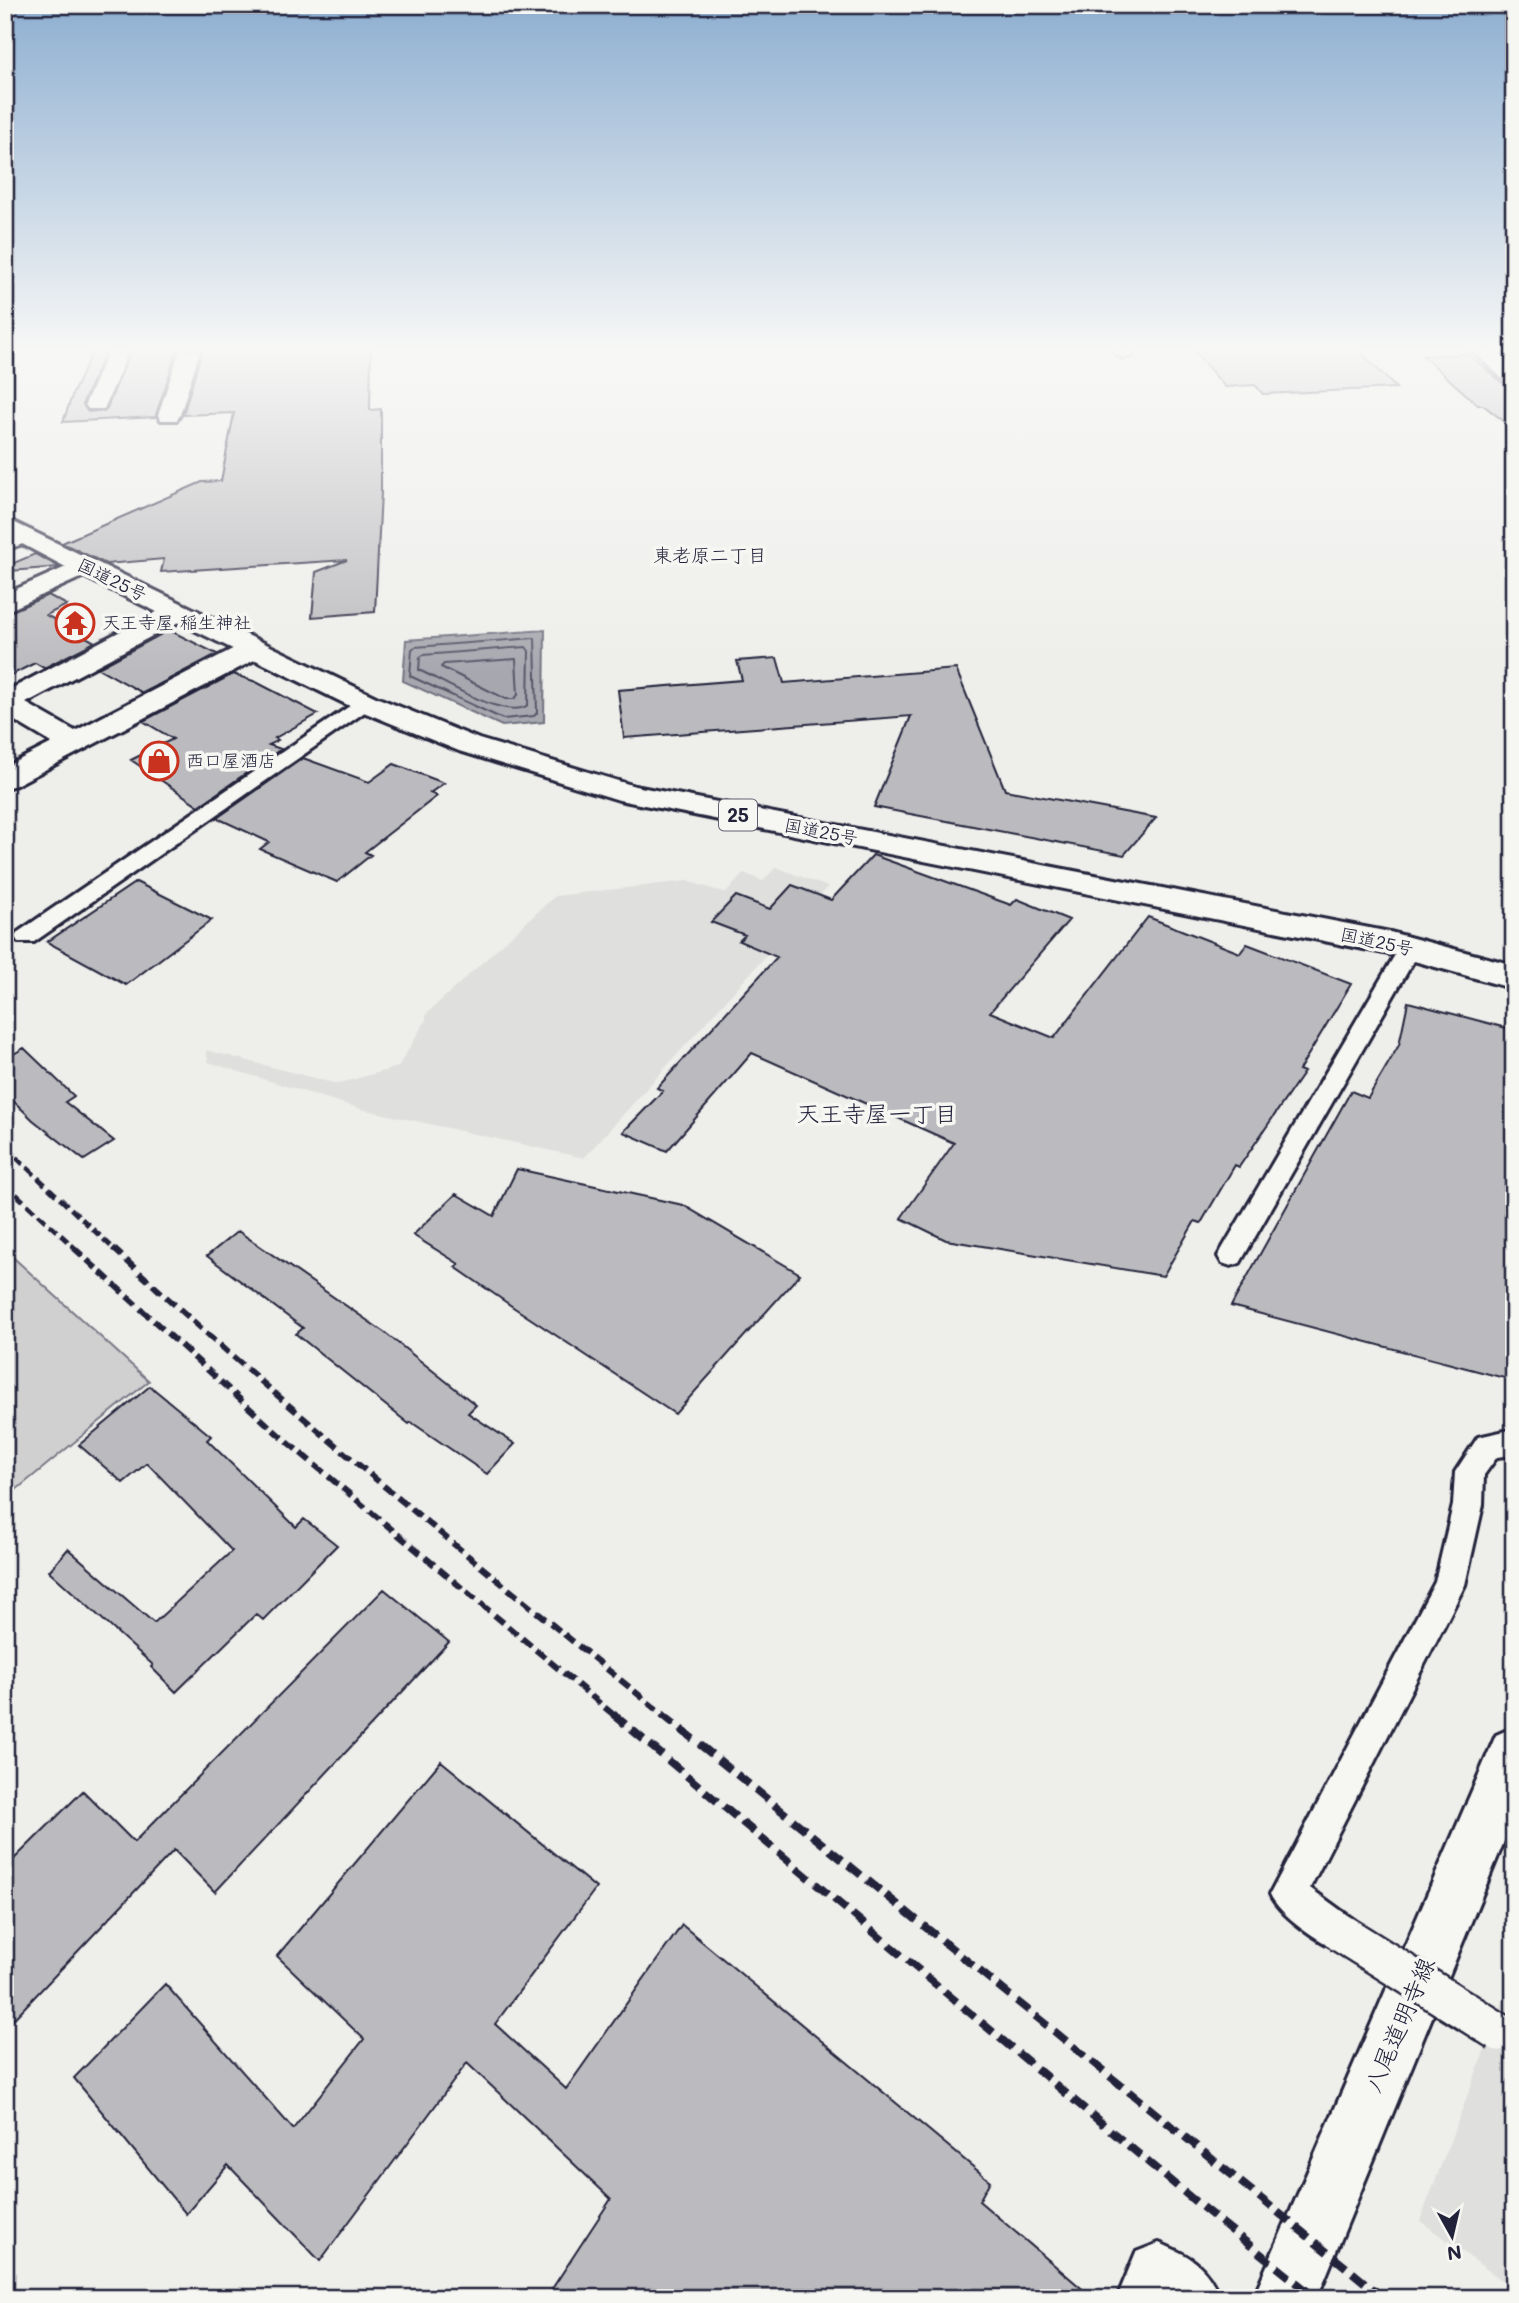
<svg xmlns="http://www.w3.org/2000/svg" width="1519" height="2303" font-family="Mali,'Klee One',sans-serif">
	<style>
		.built { fill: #dfdfde }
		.green { fill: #d0d0d1; stroke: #797986; stroke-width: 2 }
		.water { fill: #a7a7af; stroke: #727281; stroke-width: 2 }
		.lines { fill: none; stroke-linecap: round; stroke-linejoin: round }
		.shore { stroke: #575769; stroke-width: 2 }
		.building { fill: #bbbbbf; stroke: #22223b; stroke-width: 2 }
		.lane-casing { stroke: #22223b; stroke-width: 6 }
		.street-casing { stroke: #22223b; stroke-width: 6 }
		.secondary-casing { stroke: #22223b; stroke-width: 6 }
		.highway-casing { stroke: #22223b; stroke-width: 6 }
		.lane { fill: #f6f6f2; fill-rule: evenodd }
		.street { fill: #f6f6f2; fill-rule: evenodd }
		.secondary { fill: #f6f6f2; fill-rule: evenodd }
		.highway { fill: #f6f6f2; fill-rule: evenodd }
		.rail-far2 { stroke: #22223b; stroke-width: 5; stroke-dasharray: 10 5; stroke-linecap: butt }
		.rail-far1 { stroke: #22223b; stroke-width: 6; stroke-dasharray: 12 6; stroke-linecap: butt }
		.rail { stroke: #22223b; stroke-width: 8; stroke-dasharray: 16 8; stroke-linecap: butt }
		.lane-bridge-casing { stroke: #22223b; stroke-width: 42; stroke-linecap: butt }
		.lane-bridge { stroke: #f6f6f2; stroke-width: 37 }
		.labels { text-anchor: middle; stroke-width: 7; stroke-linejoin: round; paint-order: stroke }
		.far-street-label { font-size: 18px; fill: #22223b; stroke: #f6f6f2 }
		.far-poi-label { font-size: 18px; fill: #22223b; stroke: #f6f6f2; text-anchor: start }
		.far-neighbourhood-label { font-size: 19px; fill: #22223b; stroke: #f6f6f2 }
		.shield { fill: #f6f6f2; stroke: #626272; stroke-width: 2 }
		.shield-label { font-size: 19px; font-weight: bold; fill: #22223b }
		.neighbourhood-label { font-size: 23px; fill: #22223b; stroke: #f6f6f2 }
		.near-street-label { font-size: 24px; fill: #22223b; stroke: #f6f6f2 }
	</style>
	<rect width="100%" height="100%" fill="#eeeeeb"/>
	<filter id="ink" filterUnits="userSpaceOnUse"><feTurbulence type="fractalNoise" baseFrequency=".0143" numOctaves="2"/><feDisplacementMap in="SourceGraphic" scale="14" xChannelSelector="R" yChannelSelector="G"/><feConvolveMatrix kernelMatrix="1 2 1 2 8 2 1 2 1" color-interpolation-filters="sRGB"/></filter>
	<g filter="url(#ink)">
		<!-- built -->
		<path class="built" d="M776,867L828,887L584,1158L361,1109L208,1062L206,1050L337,1084L398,1067L426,1020V1014L555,896L687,881L726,893L744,873L763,881Z
			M1514,1972V2289L1420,2221Z"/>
		<!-- green -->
		<path class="green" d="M5,1250L149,1381L5,1499Z"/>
		<!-- water -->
		<path class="water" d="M545,630L544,722L502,726L403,681L406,640Z"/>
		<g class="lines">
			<!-- shore -->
			<path class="shore" d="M535,638L537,713L534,716L503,719L410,676L412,649L415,647Z
				M526,647L529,651L528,705C506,721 443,681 419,670L420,657L423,655Z
				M516,659L518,695L514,699H506L441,667L444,664Z"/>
		</g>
		<!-- building -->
		<path class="building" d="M93,350H106L83,403L88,412L106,410L131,350H177L156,417L63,422L73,393Z
			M202,350H371L370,410L381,409V493L375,612L312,617L316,572L347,560L161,572L164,559L106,564L62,543L202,482L221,481L234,413L183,415Z
			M1193,350H1359L1396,388L1263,394L1255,385L1225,387Z
			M1468,354L1505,385L1514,387V429L1483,405H1478L1423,356Z
			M35,554L60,567L10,571L9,565Z
			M48,595L67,605L46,615L95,642L44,668L35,663L5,678V614Z
			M169,630L217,654L143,693L98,668Z
			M777,658L784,683L956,669L1005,790L1156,818L1124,855L874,807L911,716L624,738L618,690L742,680L737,661Z
			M233,674L256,682L318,714L275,738L278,740L269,745L281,749L199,806L131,760L173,739L143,721Z
			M303,758L369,782L394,764L444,783L430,793L437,796L365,852L371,855L337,882L260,849L269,842L217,818Z
			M873,855L1011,905L1017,899L1069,920L990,1012L1054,1038L1148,917L1240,953L1247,944L1351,984L1299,1070L1304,1072L1239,1167L1235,1165L1201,1223L1195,1221L1163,1276L946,1240L901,1218L954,1143L752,1053L667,1151L623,1132L663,1091L657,1088L777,957L739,941L745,935L711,922L736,896L770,909L792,885L831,900Z
			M136,882L212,920L126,985L47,942Z
			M1408,1002L1514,1030V1336L1509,1334L1508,1379L1231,1306L1351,1091L1368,1098L1399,1045Z
			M24,1048L74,1096L65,1102L114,1141L84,1160L33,1120L5,1093V1059Z
			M517,1169L683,1205L800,1274L675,1414L513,1307L455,1267L459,1264L413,1235L456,1194L494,1216Z
			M238,1231L384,1332L476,1405L468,1413L515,1444L487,1474L411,1422L409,1424L296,1334L303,1328L207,1256Z
			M150,1386L211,1436L207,1440L296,1527L304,1519L337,1545L263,1620L256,1614L176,1692L151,1667L153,1665L49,1571L68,1549L154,1623L232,1551L147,1463L123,1483L79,1445Z
			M384,1589L449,1642L215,1892L174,1850L5,2028V1868L83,1791L134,1842Z
			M441,1761L596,1888L495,2024L566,2089L682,1925L990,2181L979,2201L1093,2298H546L611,2199L467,2063L320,2261L228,2165L186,2214L74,2078L165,1984L293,2129L364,2039L277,1956Z"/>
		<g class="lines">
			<defs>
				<path id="lane" d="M366,698L375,703L372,707L34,942H18L15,937L18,932L360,699Z
					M1410,941L1418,943L1421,948L1240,1263L1231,1266L1222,1263L1218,1256L1222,1249L1399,948L1402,943Z
					M1514,1429V1455L1497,1457L1484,1475L1483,1505L1465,1585L1310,1888L1354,1920L1359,1933L1354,1946L1341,1951C1319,1942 1279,1915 1270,1894L1435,1582L1453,1505L1455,1472L1478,1437Z"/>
				<path id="street" d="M109,350H129L104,409H88L85,404Z
					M180,350H200L180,415L177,420H161L158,415Z
					M1113,350H1134L1135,352L1132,356C1123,359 1118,358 1113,350Z
					M23,529L32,531L35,536L32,541L5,550V534Z
					M84,559L93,562L97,567L93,572L5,612V594Z
					M177,604L186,606L190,612L186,618L26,703L75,731L244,643L254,641L264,643L268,649L264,655L16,785L5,788V767L52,743L5,715V692L168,606Z
					M1159,2243C1191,2256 1207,2265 1220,2298H1117L1136,2252Z"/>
				<path id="secondary" d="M1472,350H1494L1514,368V385L1507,383Z
					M1514,1727V1817L1317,2298H1253L1496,1735Z"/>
				<path id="highway" d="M5,518L376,697L479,739L635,786L1390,932L1514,965V989L1389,954L619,800L459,751L356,709L75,572L5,535Z"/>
			</defs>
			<!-- lane casing -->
			<use href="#lane" class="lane-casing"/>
			<!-- street casing -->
			<use href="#street" class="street-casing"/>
			<!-- secondary casing -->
			<use href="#secondary" class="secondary-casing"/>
			<!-- highway casing -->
			<use href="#highway" class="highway-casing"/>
			<!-- lane -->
			<use href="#lane" class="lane"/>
			<!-- street -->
			<use href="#street" class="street"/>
			<!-- secondary -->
			<use href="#secondary" class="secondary"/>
			<!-- highway -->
			<use href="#highway" class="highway"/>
			<!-- rail-far2 -->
			<path class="rail-far2" d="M5,1147L114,1249
				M5,1184L76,1249"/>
			<!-- rail-far1 -->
			<path class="rail-far1" d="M74,1248L279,1435L615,1716
				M113,1248C289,1412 477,1564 665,1716"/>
			<!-- rail -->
			<path class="rail" d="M613,1714L1197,2203L1316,2298
				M662,1714L1384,2298"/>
			<defs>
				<path id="lane-bridge" d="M1341,1933L1499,2032"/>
			</defs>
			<!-- lane-bridge casing -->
			<use href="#lane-bridge" class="lane-bridge-casing"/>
			<!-- lane-bridge -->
			<use href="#lane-bridge" class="lane-bridge"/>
		</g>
	</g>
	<!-- sky -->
	<linearGradient id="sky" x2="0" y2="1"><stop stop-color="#8eafd1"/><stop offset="0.52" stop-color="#f7f7f6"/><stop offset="1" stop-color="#f7f7f6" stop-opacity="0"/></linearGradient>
	<rect width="1519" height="672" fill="url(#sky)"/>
	<!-- icons -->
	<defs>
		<symbol id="temple-ring" viewBox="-11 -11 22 22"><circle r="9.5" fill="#f6f6f2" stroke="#c8321e" stroke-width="1.5"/><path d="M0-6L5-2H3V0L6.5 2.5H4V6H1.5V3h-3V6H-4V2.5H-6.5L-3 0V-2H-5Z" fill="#c8321e"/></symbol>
		<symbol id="shop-ring" viewBox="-11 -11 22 22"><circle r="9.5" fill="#f6f6f2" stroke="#c8321e" stroke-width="1.5"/><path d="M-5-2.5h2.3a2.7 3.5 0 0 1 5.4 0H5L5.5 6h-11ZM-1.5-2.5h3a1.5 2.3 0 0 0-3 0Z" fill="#c8321e"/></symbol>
	</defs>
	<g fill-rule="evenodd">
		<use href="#temple-ring" x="53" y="601" width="44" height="44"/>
		<use href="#shop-ring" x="137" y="739" width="44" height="44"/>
	</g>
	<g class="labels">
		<!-- far-street labels -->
		<g class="far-street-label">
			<text transform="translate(112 580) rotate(26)" y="6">国道25号</text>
			<text transform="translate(821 832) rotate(11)" y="6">国道25号</text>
			<text transform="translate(1377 942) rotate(12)" y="6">国道25号</text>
		</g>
		<!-- far-poi labels -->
		<g class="far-poi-label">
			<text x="102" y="629">天王寺屋 稲生神社</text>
			<text x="186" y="767">西口屋酒店</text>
		</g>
		<!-- far-neighbourhood labels -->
		<g class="far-neighbourhood-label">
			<text x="710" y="562">東老原二丁目</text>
		</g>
		<!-- shield labels -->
		<rect class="shield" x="719" y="799.5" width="38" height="31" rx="5"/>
		<g class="shield-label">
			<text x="738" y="822">25</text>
		</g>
		<!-- neighbourhood labels -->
		<g class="neighbourhood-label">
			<text x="877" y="1122">天王寺屋一丁目</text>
		</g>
		<!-- near-street labels -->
		<g class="near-street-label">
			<text transform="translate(1400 2025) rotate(-67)" y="8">八尾道明寺線</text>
		</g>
	</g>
	<!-- margin -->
	<rect width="1519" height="2303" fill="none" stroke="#f6f6f2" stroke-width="28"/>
	<rect x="14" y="14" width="1491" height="2275" fill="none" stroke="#22223b" stroke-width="2.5" filter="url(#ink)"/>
	<!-- north arrow -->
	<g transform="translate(1452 2236) rotate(172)" stroke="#f6f6f2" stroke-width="5" paint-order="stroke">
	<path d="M0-5L12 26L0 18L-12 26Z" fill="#22223b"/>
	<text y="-10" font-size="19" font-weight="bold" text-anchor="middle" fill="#22223b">N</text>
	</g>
</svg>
